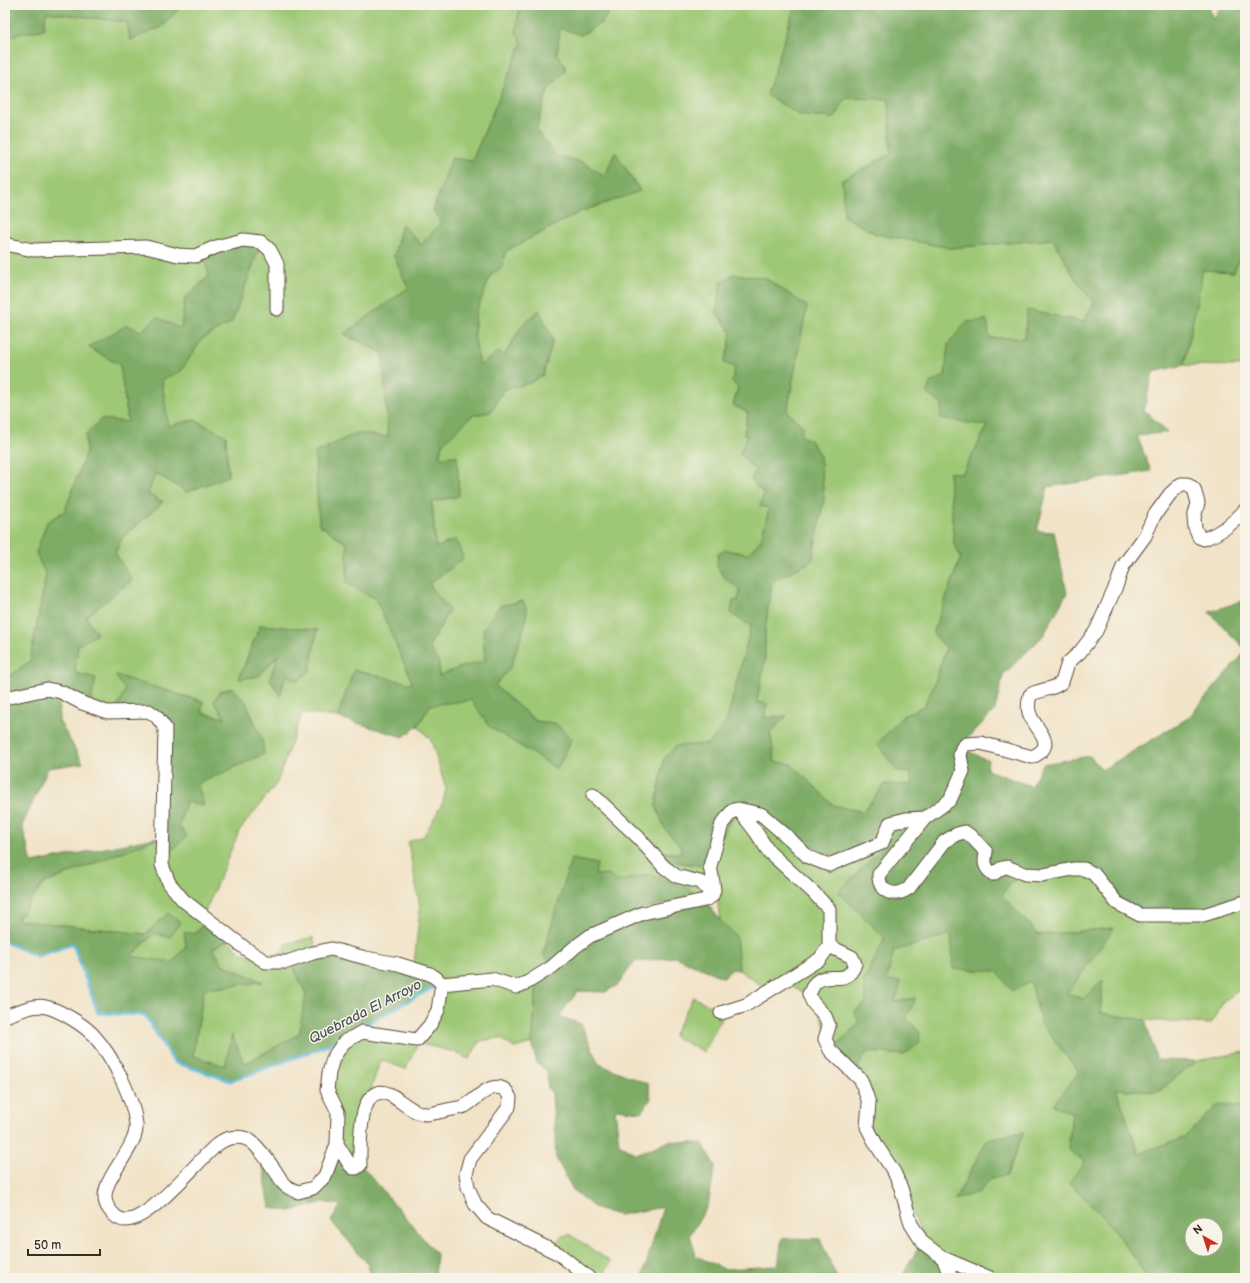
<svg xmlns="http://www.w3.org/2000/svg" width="1250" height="1283" font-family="'Balsamiq Sans',sans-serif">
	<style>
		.green { fill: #9ec875; stroke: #6c794a; fill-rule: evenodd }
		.forest { fill: #7eac66; stroke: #5c6b42; fill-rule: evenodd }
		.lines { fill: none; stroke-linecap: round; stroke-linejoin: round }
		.stream { stroke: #66bee3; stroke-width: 3 }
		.minor-casing { stroke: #564637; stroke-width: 15 }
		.minor { stroke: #fff; stroke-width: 13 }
		.labels { text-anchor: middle; stroke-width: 3; stroke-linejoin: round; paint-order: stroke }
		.water-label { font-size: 14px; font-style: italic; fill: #485659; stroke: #f7f3e8 }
	</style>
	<rect width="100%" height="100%" fill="#f7f3e8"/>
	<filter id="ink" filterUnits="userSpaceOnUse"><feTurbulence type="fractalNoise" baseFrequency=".025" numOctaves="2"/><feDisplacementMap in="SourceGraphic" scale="8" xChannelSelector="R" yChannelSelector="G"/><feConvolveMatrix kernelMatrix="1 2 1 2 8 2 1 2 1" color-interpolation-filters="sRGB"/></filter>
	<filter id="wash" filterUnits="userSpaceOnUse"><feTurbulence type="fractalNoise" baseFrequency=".012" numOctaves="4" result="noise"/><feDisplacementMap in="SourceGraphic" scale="16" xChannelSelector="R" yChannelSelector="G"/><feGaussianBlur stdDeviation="0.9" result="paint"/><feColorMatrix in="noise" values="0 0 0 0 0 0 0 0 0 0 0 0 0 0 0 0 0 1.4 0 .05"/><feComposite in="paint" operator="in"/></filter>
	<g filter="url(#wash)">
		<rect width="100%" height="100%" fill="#f1e3c7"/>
		<!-- green -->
		<path class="green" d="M182,5H520L516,32L522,43L472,161L452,158L433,210L441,223L421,245L402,224L394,256L409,288L344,334L383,353L388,437L357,433L315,453L319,524L347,544V583L376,599L414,685L354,670L337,717L302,713L277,783L239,831L205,912C187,898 166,882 166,857L187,836L179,826L186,802L204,806L197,784L264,754L262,739L246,702L233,688L220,691L214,702L225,718L202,713L203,701L116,676L125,690L117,708H108L91,702L96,678L75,673L78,645L97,634L86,617L132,580L115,553L122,538L163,502L147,494L156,473L187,492L228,476L226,436L195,420L168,426L162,379L181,371L202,339L232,322L260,246L268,252L273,264V316H280V263L273,248L263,239L243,237L215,244L194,252L179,251L147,244L33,246L5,240V37L44,29L45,12L127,22L130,40L162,27ZM260,625L317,630L310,671L298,681L286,675L280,695L270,679L279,654L259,676L239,679Z
			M614,5H795L767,95L801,116L835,118L846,98L889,99L891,154L842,180L844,216L876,234L951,248L1053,239L1074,277L1094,303L1083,322L1027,310L1025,338H989L987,320L966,322L948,345L945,376L930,383L927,394L942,404L941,418L988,425L962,474L949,473L954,544L961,557L933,633L946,648L934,685L924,706L903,716L878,744L897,771L910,773L913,785L885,784L863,812L833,805L791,764L775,762L770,732L786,716L764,718L767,704L757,702L765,659V630L772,582L812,561L824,499L820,456L810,440L800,436L803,426L787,412L807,306L765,278L733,274L721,283L716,312L731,332L729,347L724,363L735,367L732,382L738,387L733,405L748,413L744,434H749L739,454L756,470L751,480L764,494L761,506L769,508L761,540L748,554L725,550L718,554L717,567L727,580L741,590L738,601H733L731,614L751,626L727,720L709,744L676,746L664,759L656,806L665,829L681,847L680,853H667L644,835L667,861L706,866L710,887C700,873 688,879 675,871C661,862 652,847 641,835C629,822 614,810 601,798L596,803L635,839L660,869L674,878L698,885L707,895L695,898L690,889L649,874L616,882L609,874L595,875L597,864L571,859L543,954L550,964L526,979L517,983L492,976L443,981L432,971L414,965L420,908L408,842L424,836L443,802L446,789L431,740L418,726L430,705L471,700L490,727L557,769L572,739L555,723L536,721L494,686L511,666L525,625L527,610L523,601L499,606L484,628L483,634L485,661L458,668L439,676V663L429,647L449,610L429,584L463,558L456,539L436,548L432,502L459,495L457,456L439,457L443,443L473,415L491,412L503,390L530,383L543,375L553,340L538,311L522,325L505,355L498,352L480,366L474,335L476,312L492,273L501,269L506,251L580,212L640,191L615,152L605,177L584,163L555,155L536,130L548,89L565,72V66L557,54L560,27L581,35L602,22Z
			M1245,244V374L1241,366L1184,365L1203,270L1234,272Z
			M5,248L146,251L204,256L209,276L185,298L181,330L141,332L88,347L120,365L128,422L86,435V452L65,511L47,522L36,553L46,575L30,661L5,680Z
			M735,813L825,910V945L818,957L765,988L739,970L736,936L720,920L713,867L721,838Z
			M747,815L884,846L885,938L864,981L866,1003L859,1024L833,1048L813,994L817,986L859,963L832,944V907L771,850Z
			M159,837V866L205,921L173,962L130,957L155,933L169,938L181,923L146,934L16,920L43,884Z
			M1073,871L1245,906V986L1224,1001L1211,1024L1145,1020L1100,1013L1103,981L1083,999L1066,994L1113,928L1039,935L1002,896L1011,882L1023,876Z
			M952,934L953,969L997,971L1031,982L1041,1023L1079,1072L1054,1105L1072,1113L1068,1150L1085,1161L1069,1183L1104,1217L1139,1264L1147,1278H1001L983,1272L945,1255L925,1240L870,1127L858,1067L867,1052L904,1055L919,1031L906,1019L894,1002L886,981L894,951ZM1023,1132L1007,1176L991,1178L979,1192L955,1199L988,1139Z
			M313,937L316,949L287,958H273L284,950L285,944Z
			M228,940L242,953L292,964L306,994L299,1034L244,1064L232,1036L225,1067L193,1056L204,989L263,982L222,964L213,948Z
			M830,951L849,960V969L806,993L784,984Z
			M537,981L532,1043L514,1048L500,1038L480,1041L469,1059L454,1052L418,1043L406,1069L381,1060C367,1094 363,1127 356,1163L340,1143L331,1090L333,1074L346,1045L362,1036L418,1043L445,988Z
			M693,997L719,1010L722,1017L704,1052L673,1036Z
			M1245,1052V1107L1218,1105L1184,1138L1139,1153L1116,1089L1158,1092L1196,1061Z
			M569,1234L611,1262L602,1278H595L554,1247L560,1237Z"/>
		<!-- forest -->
		<path class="forest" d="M5,5H182L162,27L130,40L127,22L46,12L44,29L5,37Z
			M520,5H614L602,22L581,35L560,28L557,54L565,66V72L548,89L536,130L555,155L584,163L605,177L615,152L640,191L580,212L506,251L501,269L492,273L476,312L474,335L480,365L498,352L505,355L522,325L539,310L553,340L543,375L530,383L503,390L491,412L473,415L443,443L439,457L457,456L459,496L432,502L436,548L456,539L463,559L429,584L449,610L429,647L439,663V676L458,668L485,661L483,634L484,628L499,606L523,601L527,610L525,625L511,666L495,686L535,721L555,723L572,739L557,769L490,727L471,700L430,705L418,726L403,737L337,717L354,670L413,684L376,599L347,584V544L319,524L315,453L357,433L388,437L383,353L344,334L408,288L394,256L402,224L421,245L441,223L433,210L452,158L472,161L522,43L516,32Z
			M795,5H1209L1213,20L1221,5H1245V244L1234,272L1203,270L1184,365L1153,372L1144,409L1167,432L1137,436L1151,471L1048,487L1037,531L1054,532L1067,593L1043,636L1003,675L995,710L960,746L959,770L948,798L923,815L905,816L879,841L829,861L810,854L739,806L706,866L667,861L641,833L667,853H680L681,847L665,829L656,806L664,759L676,746L709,744L727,720L751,626L731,614L733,600L738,601L740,590L727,580L717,567L718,554L725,550L748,554L761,540L769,508L760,506L764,494L751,480L756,470L739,454L748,435H744L748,413L733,405L738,387L732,382L735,367L724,363L729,347L731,332L716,312L721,283L733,274L765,278L807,306L787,412L803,426L801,436L810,440L820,456L824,499L812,561L772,582L765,630V659L757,702L767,704L765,718L787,716L770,732L775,762L791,764L833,805L863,812L885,784L913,785L910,773L897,771L877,744L903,716L924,706L934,685L946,648L933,633L961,557L954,544L949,472L962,474L988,426L940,418L942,404L927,394L930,383L945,376L948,345L966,322L987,320L990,338H1025L1027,310L1083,322L1094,303L1074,277L1053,239L951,248L876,234L844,216L842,180L891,154L889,99L846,98L835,118L801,116L767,95Z
			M243,244L260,246L232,322L202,339L181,371L162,380L168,426L195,420L226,436L228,476L187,492L156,473L148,494L163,502L122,538L115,553L132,580L86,617L97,634L78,645L75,673L96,678L91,702L62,688L5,694V680L30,661L46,575L36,553L47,522L65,511L86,452V435L101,419L128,422L120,365L88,347L127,325L141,331L157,317L181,329L185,298L209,276L204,256Z
			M1245,600V649L1209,612Z
			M260,625L317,630L310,671L298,681L286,675L280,696L270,679L278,655L259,676L239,679Z
			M1245,652V898L1203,912L1140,911L1120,900L1096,872L993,871L966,829L907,885L889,888L883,875L926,821L953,802L965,750L988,760L987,770L1031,786L1043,764L1090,756L1102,770L1188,718Z
			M115,675L203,702L202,713L225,718L214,702L220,691L233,688L246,702L262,739L264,754L198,784L204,806L186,802L179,826L187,836L166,857L161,715L117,708L125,690Z
			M47,692L59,695V721L83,763L48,768L22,826L32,863L159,837L43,884L17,920L146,934L168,913L181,923L169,938L155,933L131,956L173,962L186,946L184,932L196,934L205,921L228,940L213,948L222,964L263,982L204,989L193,1056L225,1066L232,1035L245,1064L299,1034L306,994L292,964L331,953L428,977L438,985L326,1046L231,1081L174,1062L145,1015L98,1013L73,944L37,956L5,942V701Z
			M917,822L876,872L894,897L948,844L965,836L983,852L981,862L1023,876L1011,882L1002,896L1039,935L1114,928L1067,994L1083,999L1103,980L1100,1013L1145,1020L1157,1060L1196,1061L1158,1092L1116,1089L1139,1153L1184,1138L1218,1105L1245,1107V1278H1147L1139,1264L1104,1217L1069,1183L1085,1161L1068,1150L1072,1113L1053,1105L1079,1072L1041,1023L1031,982L1012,991L997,971L953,969L951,934L894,951L886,981H901L895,1002L916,998L906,1019L919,1031L920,1043L904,1055L867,1052L858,1066L863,1077L833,1048L859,1024L855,1011L866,1003L864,981L885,938L838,892L884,846L892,826ZM1192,1225H1216V1249H1192Z
			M571,859L597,864L595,875L609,874L616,882L649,874L690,889L695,898L643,909L550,964L543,954Z
			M707,903L720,920L736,936L739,970L731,969L724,978L675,957L634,962L618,985L605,992L578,991L559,1016L581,1024L599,1064L648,1084L651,1099L641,1112L615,1109L619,1144L636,1154L670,1141L703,1144L715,1166L708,1205L690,1235L696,1256L724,1269L778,1266L782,1238L820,1239L837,1278H642L663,1207L619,1215L596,1209L573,1190L556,1158L552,1092L548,1089L547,1070L537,1064L532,1043L537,981L591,940L644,916Z
			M1024,1132L1006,1176L991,1178L979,1192L955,1200L988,1139Z
			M248,1143L282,1188L315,1191L338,1152L363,1167L437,1255L435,1278H371L368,1264L331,1221L341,1205L323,1202L290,1211L270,1208L263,1166Z
			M920,1245L940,1261L946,1278H901Z"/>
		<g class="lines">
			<!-- stream -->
			<path class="stream" d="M5,942L37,956L73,944L98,1013L145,1015L174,1062L231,1081L326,1046L340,1039
				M360,1027L438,985"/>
		</g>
	</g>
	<g filter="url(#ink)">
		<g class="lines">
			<defs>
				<path id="minor" d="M5,244L33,250L146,247L178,255L195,256L216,247L243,240L261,242L270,250L277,264V309
					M5,698L47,689L61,692L82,703L107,712L149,711L157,717L165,728L162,865L169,883L183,900L246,949L266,962H287L313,953L331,949L366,958L398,964L430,974L436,978L442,984L438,1010L430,1025L417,1040L362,1032L344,1042L333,1058L329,1073L327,1090L338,1112L337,1144L325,1176L313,1188L298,1192C294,1190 288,1188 285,1185C282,1183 280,1178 278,1175C271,1165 259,1146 249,1140C240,1135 226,1137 218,1144C199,1158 144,1230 120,1219C115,1217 112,1213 109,1209C91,1185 139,1151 136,1124C133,1097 113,1057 95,1037C86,1026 60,1010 46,1007C33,1004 17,1012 5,1016
					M593,795L638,837L663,866L676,876L700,882L704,885L712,896
					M925,818L879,874C878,893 895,898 909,888L945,841L957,834L965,832L972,837L986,852C984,862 984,868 993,874L1002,868L1007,867L1025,874L1043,875L1073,869H1084L1094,874L1117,903L1140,915H1203L1245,902
					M829,946L852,957L855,964C847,988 829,970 815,983C813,985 811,991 809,994L813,1003L825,1016L829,1026L825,1039L830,1050L861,1080L869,1103L867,1127L877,1146L894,1172L901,1188L911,1224L923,1243L943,1258L990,1278
					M442,984L492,979L516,987L528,982L552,967L575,947L590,936L643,913L705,900L712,896L714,890L713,882L710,866L722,824L733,810L738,809L761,814L790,839L808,857L829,865L882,843L890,823L906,819L925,818L950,800L963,771L960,755L962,748L966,744L981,743L1032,757C1058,745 1038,732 1031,717C1027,710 1028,703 1030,695C1040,689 1054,690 1062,682L1068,663L1080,652L1096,631L1117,584L1123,566L1145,536L1154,516L1170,494L1181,484H1188L1194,489L1198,503L1194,518L1195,528L1199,537L1204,539C1220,533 1234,523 1245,510
					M721,1013L746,1005L820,959L829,946V909L813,892L769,852L756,832L738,809
					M337,1144L350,1165L353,1168H356L360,1165C360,1147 357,1078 391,1095C401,1101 414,1114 426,1114C434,1114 444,1110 453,1109C457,1108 461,1108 465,1106C476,1100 491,1080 505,1090C507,1091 509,1096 510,1098L509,1107L470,1159L466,1174L468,1187L475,1204L487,1218L559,1254L589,1278
					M943,1258L951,1278"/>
			</defs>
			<!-- minor casing -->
			<use href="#minor" class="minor-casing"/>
			<!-- minor -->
			<use href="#minor" class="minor"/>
		</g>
	</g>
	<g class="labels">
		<!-- water labels -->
		<g class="water-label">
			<text transform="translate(365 1011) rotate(-27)" y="5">Quebrada El Arroyo</text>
		</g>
	</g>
	<!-- margin -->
	<rect width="1250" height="1283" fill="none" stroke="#f7f3e8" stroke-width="20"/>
	<!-- north arrow -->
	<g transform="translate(1204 1237) rotate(321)"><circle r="19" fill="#f7f3e8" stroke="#aca397"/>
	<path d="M0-3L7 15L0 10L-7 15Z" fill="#c8321e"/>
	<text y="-6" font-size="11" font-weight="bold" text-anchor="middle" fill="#3b2a1e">N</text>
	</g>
	<!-- scale -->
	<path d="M28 1249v6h72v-6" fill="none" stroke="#3b2a1e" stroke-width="2"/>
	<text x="34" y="1249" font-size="12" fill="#3b2a1e" stroke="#f7f3e8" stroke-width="3" paint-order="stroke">50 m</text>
</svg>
